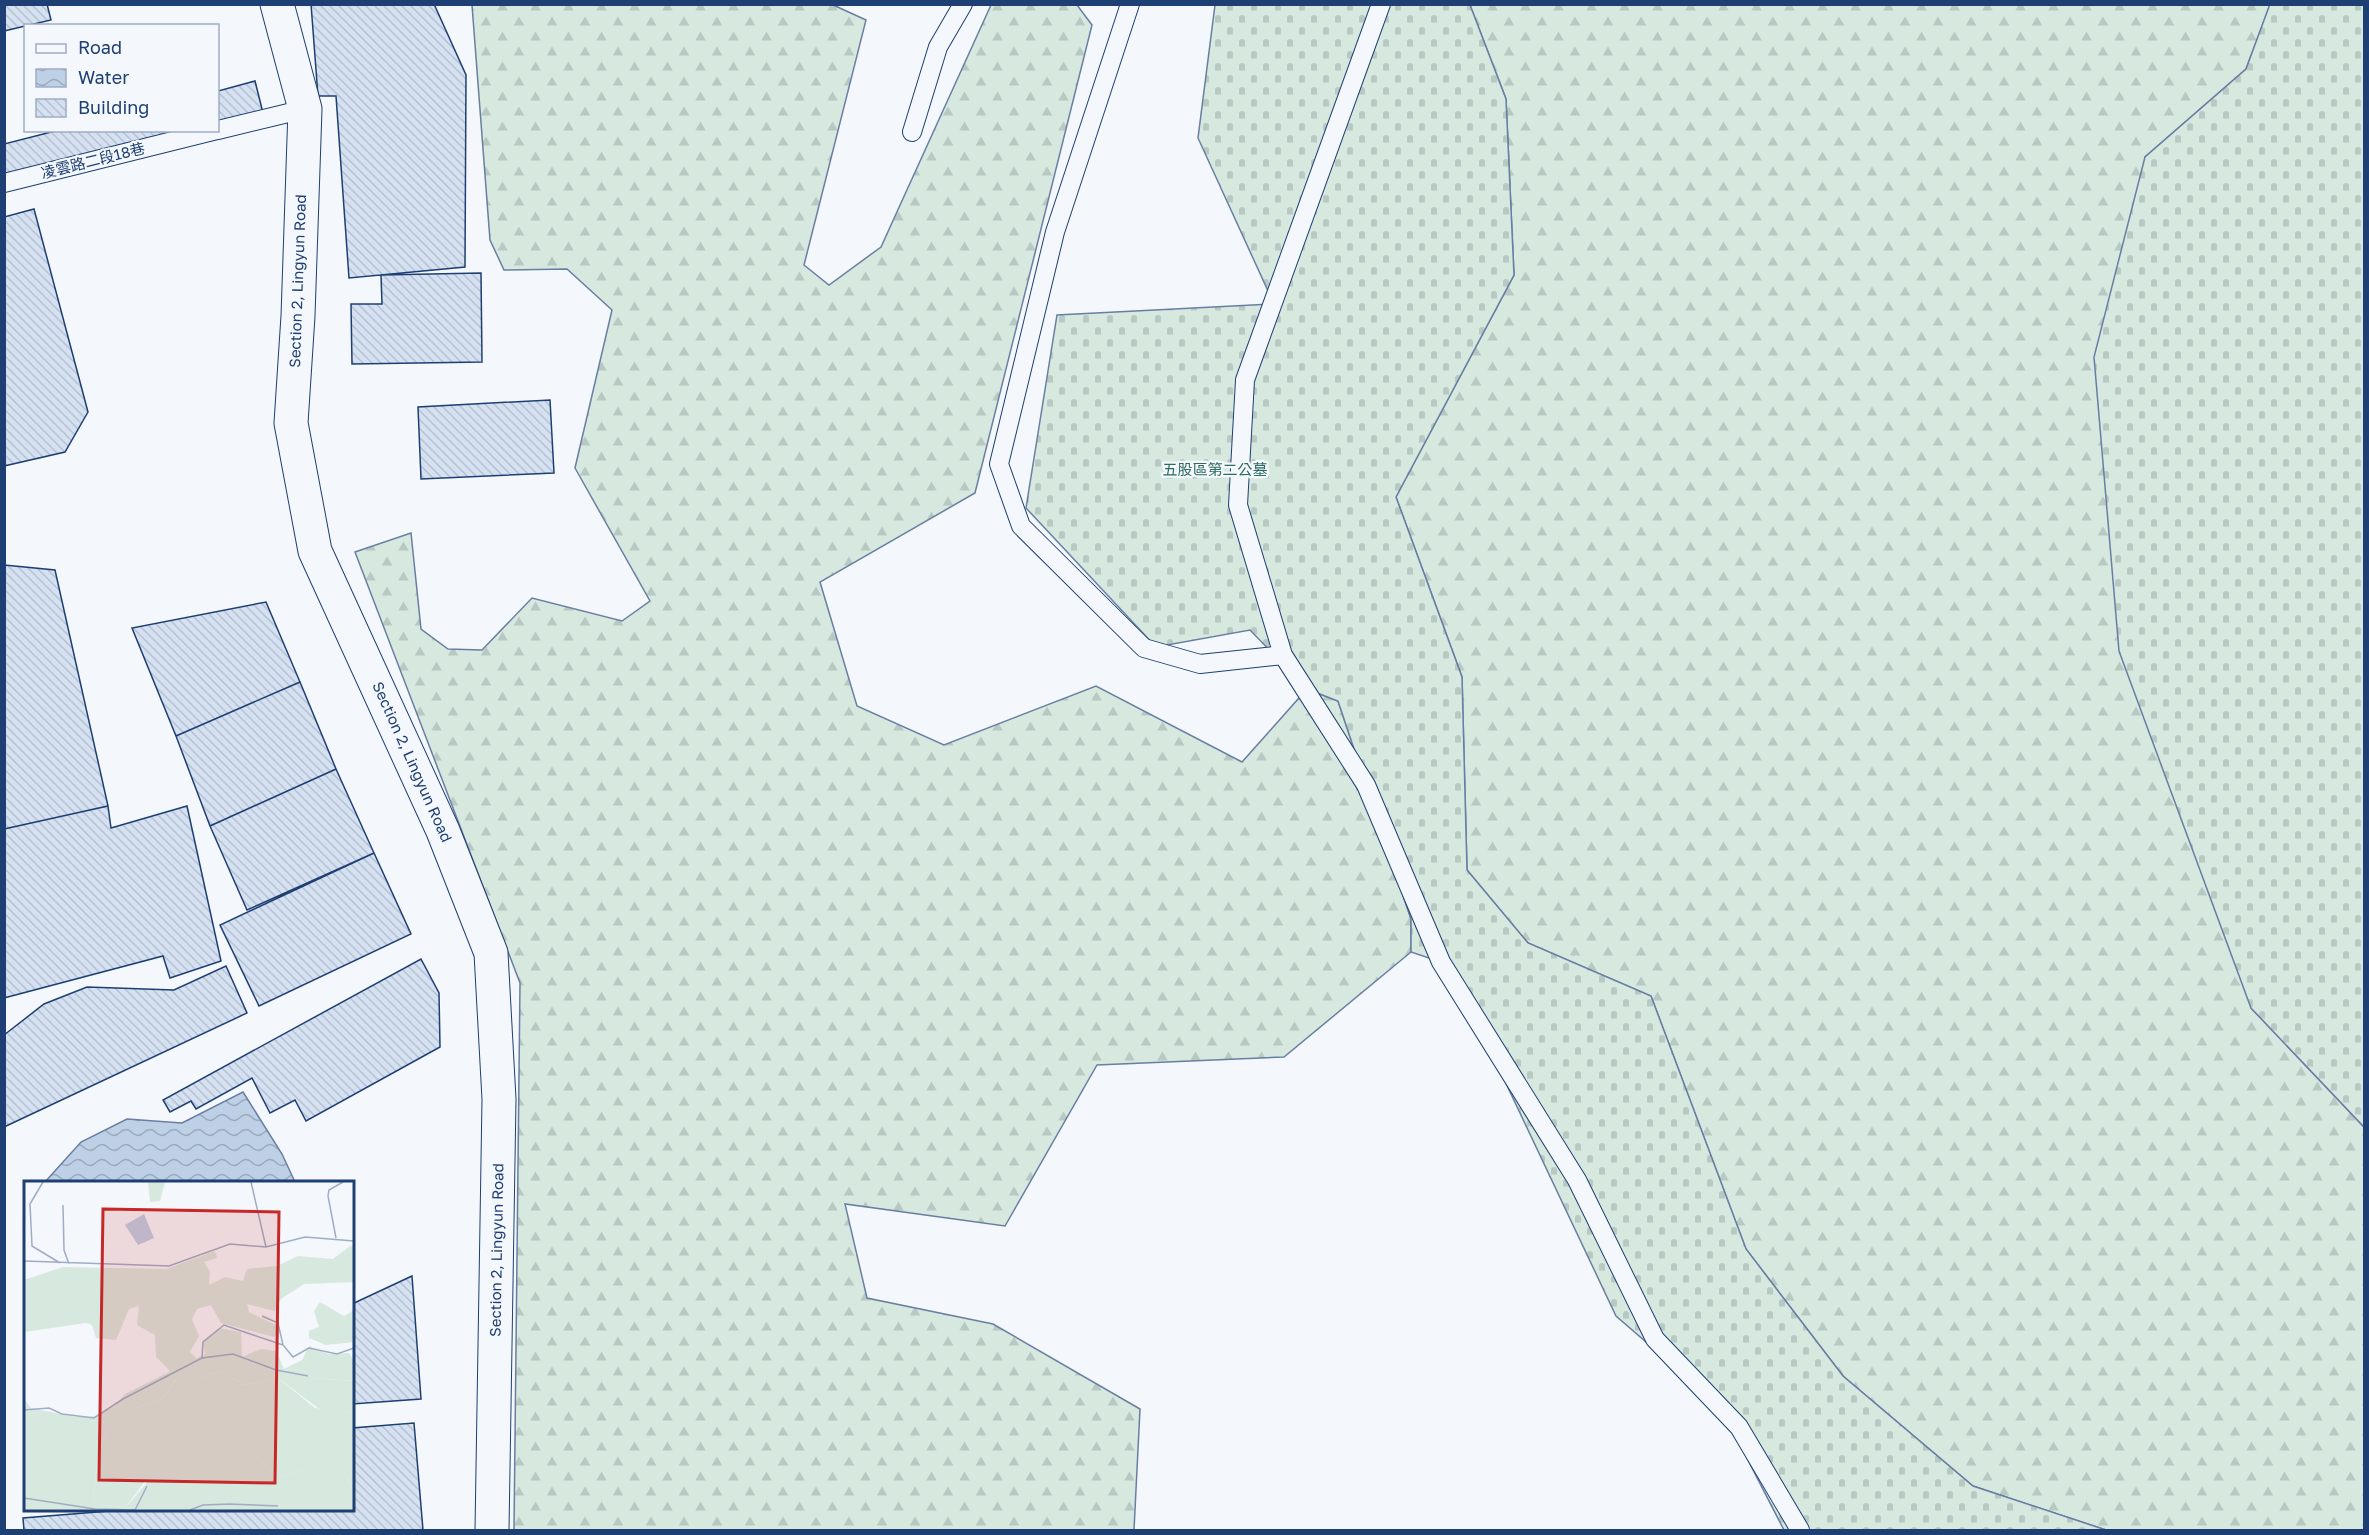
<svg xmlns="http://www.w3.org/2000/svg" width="2369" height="1535" font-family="'Golos Text','Noto Sans TC',sans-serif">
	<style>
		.forest { fill: url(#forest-firs); stroke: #687fa3; stroke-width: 1.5 }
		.cemetery { fill: url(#cemetery-stones); stroke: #687fa3; stroke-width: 1.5 }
		.water { fill: url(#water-waves); stroke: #687fa3; stroke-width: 1.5 }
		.building { fill: url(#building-back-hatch); stroke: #1d3f73; stroke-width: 1.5 }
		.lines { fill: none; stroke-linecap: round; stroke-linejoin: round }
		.service-casing { stroke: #1d3f73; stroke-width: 20 }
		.tertiary-casing { stroke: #1d3f73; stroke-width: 35 }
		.service { stroke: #f4f7fb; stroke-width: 18 }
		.tertiary { stroke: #f4f7fb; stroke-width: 33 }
		.labels { text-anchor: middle; stroke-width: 4.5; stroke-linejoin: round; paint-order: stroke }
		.street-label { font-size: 15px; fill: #1d3f73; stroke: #f4f7fb }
		.park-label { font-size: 15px; fill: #2c6c60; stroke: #f4f7fb }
		.inset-road { fill: none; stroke: #9eadc5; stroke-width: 1.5 }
		.view { fill: #c62828; fill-opacity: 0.15; stroke: #c62828; stroke-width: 3 }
		.inset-edge { fill: none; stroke: #1d3f73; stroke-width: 3 }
	</style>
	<defs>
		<pattern id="forest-firs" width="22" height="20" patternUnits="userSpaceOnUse" patternTransform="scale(1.5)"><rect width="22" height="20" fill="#d7e8df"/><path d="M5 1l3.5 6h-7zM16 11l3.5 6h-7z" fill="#b8c8c3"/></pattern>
		<pattern id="cemetery-stones" width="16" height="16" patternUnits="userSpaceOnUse" patternTransform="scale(1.5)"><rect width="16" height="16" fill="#d7e8df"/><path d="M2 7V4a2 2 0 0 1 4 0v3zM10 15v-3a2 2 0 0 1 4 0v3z" fill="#b8c8c3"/></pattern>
		<pattern id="water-waves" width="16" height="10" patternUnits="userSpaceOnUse" patternTransform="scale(1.5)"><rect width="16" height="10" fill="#bed0e5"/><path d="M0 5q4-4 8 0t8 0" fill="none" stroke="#9aaabe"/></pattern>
		<pattern id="building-back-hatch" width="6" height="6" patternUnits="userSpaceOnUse" patternTransform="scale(1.5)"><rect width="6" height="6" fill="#d5e0f0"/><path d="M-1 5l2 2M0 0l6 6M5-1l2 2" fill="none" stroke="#b6c1d1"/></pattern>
	</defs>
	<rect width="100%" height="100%" fill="#f4f7fb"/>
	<!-- forest -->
	<path class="forest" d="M831,4L866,20L804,265L829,285L881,247L991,5H1077L1092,25L975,493L820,582L857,706L944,745L1096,686L1242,762L1307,689L1338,701L1411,919V952L1284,1057L1097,1065L1005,1226L845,1204L867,1298L993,1324L1140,1409L1134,1530H514L520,983L355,552L411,533L421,629L448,649L482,650L532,598L622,621L650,601L575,468L612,310L567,269L504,270L490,240L472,5Z
		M1470,5H2270L2246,69L2145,157L2251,1008L2364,1127V1530H2106L1973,1486L1843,1376L1746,1249L1651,996L1528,943L1467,870L1462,677L1396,497L1514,275L1506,99Z"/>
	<!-- cemetery -->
	<path class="cemetery" d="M2270,4L2364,5V1127L2251,1008L2119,651L2094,357L2145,157L2246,69Z
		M1215,5H1470L1506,99L1514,275L1396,497L1462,677L1467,870L1528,943L1651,996L1746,1249L1843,1376L1973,1486L2106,1530H1784L1720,1406L1616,1316L1450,965L1411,952V919L1338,701L1307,689L1250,630L1156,647L1026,508L1057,315L1274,304L1198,138Z"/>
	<!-- water -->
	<path class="water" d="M243,1092L282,1154L295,1182H45L81,1142L127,1119L182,1123Z"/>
	<!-- building -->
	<path class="building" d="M4,4H47L51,20L4,31Z
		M311,4H434L466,75L465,267L349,278L336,96H318Z
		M255,81L263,113L218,124V91Z
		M59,130H193L4,178V144Z
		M34,209L88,412L65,452L4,466V217Z
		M481,273L482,362L352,364L351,304H382L381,275Z
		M550,400L554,473L421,479L418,407Z
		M4,565L55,570L108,806L4,829Z
		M266,602L300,682L176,736L132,628Z
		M300,682L336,769L210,826L176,736Z
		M336,769L374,853L247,910L210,826Z
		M108,806L111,828L187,806L221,961L170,978L163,956L4,998V829Z
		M374,853L411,934L259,1006L220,925Z
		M421,959L439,993L440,1047L306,1121L295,1100L270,1113L252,1078L196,1109L191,1101L170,1112L163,1100Z
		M226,966L247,1013L4,1127V1035L44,1004L87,987L174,990Z
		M412,1276L421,1399L352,1404V1304Z
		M414,1423L423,1530H24L23,1518L122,1510H352V1428Z"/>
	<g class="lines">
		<defs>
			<path id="service" d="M1130,4L1055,232L999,464L1021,526L1144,648L1200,664L1283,655L1366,785L1441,962L1577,1180L1655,1339L1739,1427L1800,1530
				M218,130L305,109
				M912,132L938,47L963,4
				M4,183L217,130
				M1283,655L1238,505L1245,380L1381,4"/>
			<path id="tertiary" d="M277,4L305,109L298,316L291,423L315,551L443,831L491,953L499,1099L492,1530"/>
		</defs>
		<!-- service casing -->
		<use href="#service" class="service-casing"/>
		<!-- tertiary casing -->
		<use href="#tertiary" class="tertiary-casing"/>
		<!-- service -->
		<use href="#service" class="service"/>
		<!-- tertiary -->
		<use href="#tertiary" class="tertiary"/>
	</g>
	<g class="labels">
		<!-- street labels -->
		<g class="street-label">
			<text transform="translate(93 161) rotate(-14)" y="5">凌雲路二段18巷</text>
			<text transform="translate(298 281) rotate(-88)" y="5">Section 2, Lingyun Road</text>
			<text transform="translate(412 762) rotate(66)" y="5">Section 2, Lingyun Road</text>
			<text transform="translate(497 1250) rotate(-89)" y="5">Section 2, Lingyun Road</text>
		</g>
		<!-- park labels -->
		<g class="park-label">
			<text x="1215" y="475">五股區第二公墓</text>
		</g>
	</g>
	<!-- overview -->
	<g transform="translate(24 1181)">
		<rect width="330" height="330" fill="#f4f7fb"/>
		<path d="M124,1H141L136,20L126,21ZM326,65L330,66V101L280,103L257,118L251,130L223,123L225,131L254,145L256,152L250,156L197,142L187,124L173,128L168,138L175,155L166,171L174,179L147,191L132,176L131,154L113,144L115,125L105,128L92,159L72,157L68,144L62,142L0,151V99L39,86L142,88L191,70L193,77L180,81L186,91L185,104L201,96L219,100L223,88L253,85L274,75L309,78ZM296,121L320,135L330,129V161L302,164L285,157V150L295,146L290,130ZM285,165L304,173L325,172L330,180V200L290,197L278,189L260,188L278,179ZM196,190L221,204L255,198L291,227L324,232L330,229V311L319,287L284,288L261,295L243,288L233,276L121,300L102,326L79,324L69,318L74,275L81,254L94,239L109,228L138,218L153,197H175Z" fill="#d7e8df"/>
		<path d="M195,147L217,151L218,176L237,168L252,170L260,188L278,189L290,197L330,200V229L324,232H301L255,198L221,204L196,190L175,197H153L138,218L109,228L81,254L74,275L69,318L79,324L102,326L135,287L176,272L210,270L233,276L243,288L261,295L284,288V275L319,287L330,311V329H0V218L7,227L51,236L71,235L91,225L101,213L181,173L179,162Z" fill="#d7e8df"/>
		<path d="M120,33L130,57L114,64L101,44Z" fill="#bed0e5"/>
		<path class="inset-road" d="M19,1L6,23L8,65L36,82M227,1L242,66M39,24L40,69L45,83M312,57L304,15L305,9L319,1M0,80L145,85L206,63L242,66L281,56L330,60M238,135L254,142L259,164L269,176L285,167L313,173L330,167M178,177L209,173L252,189L284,195M0,229L25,227L38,233L70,237L99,218L178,177L179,161L200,144L259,164M0,317L71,328L112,329M111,329L123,305M166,329L179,324L205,323L254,325"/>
		<path class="view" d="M79,28L255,31L251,302L75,299Z"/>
		<rect width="330" height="330" class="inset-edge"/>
	</g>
	<!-- border -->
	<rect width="2369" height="1535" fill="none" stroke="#1d3f73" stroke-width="12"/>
	<!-- legend -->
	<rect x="24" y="24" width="195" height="108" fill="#f4f7fb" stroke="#9eadc5" stroke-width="1.5"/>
	<rect x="36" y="44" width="30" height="9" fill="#f4f7fb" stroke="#9eadc5" stroke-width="1.5"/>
	<text x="78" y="54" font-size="18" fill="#1d3f73">Road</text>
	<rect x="36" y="69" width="30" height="18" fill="url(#water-waves)" stroke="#9eadc5" stroke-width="1.5"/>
	<text x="78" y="84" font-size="18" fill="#1d3f73">Water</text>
	<rect x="36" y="99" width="30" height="18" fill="url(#building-back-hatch)" stroke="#9eadc5" stroke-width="1.5"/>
	<text x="78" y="114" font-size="18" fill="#1d3f73">Building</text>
</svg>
